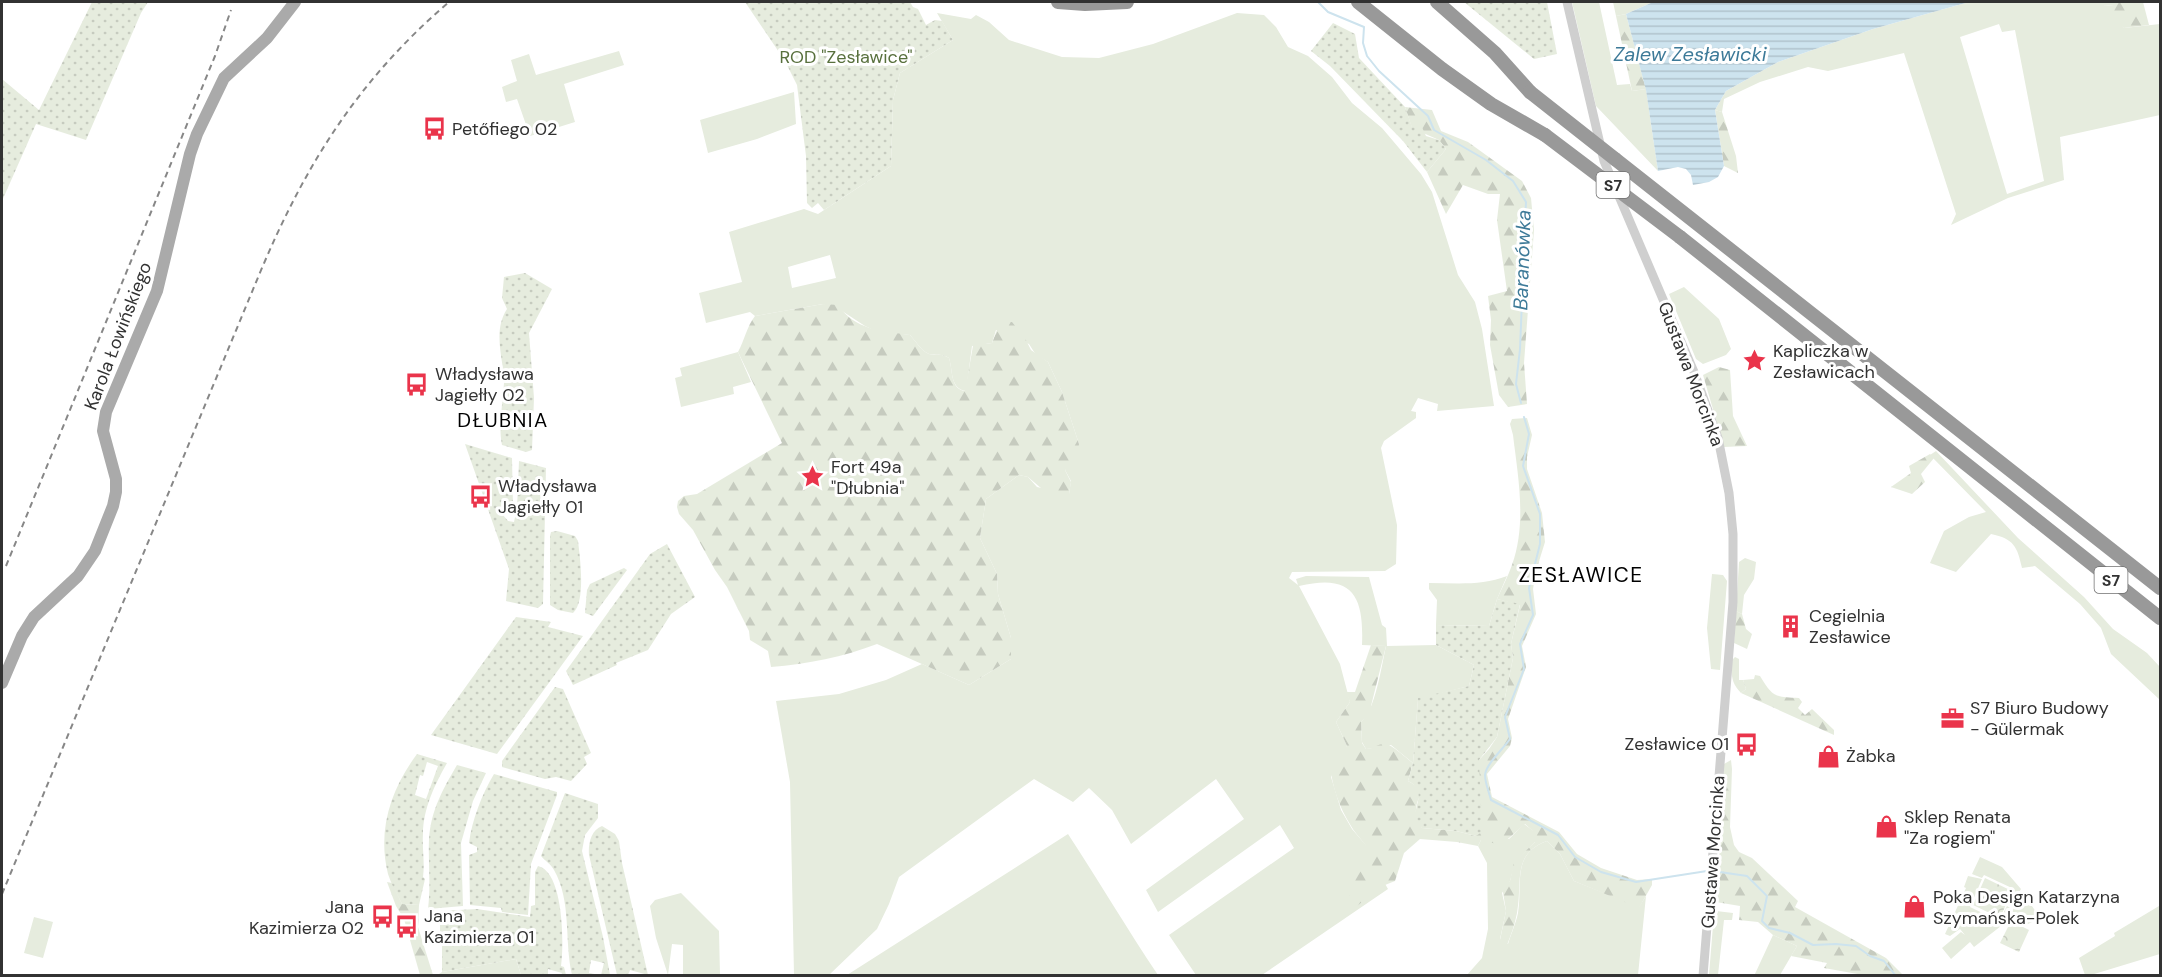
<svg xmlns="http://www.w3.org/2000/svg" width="2162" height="977" font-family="'DM Sans',sans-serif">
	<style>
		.grass { fill: #e6ecde; fill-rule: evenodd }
		.forest { fill: url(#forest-firs) }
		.park { fill: url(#park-crowns) }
		.garden { fill: url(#garden-dots); fill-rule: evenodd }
		.water { fill: url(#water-rules) }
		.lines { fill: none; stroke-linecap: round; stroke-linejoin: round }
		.stream { stroke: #cde3ee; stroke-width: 2 }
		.minor { stroke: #cfcfcf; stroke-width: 9 }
		.major { stroke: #aaa; stroke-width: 12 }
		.highway { stroke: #999; stroke-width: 14 }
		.rail { stroke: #878787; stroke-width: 2; stroke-dasharray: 6 4.5; stroke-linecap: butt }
		.highway-bridge { stroke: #999; stroke-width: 14 }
		.labels { text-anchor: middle; stroke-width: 6; stroke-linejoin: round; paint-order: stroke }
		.shield { fill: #fff; stroke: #707070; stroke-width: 1.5 }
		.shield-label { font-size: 16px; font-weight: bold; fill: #323232 }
		.park-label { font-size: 18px; fill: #58703d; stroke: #fff }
		.poi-label { font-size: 18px; fill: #323232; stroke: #fff; text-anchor: start }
		.street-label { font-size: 18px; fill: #323232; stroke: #fff }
		.water-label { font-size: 20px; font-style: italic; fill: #3d7a98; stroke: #fff }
		.neighbourhood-label { font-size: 20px; letter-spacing: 1.5px; fill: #000; stroke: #fff }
		.quarter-label { font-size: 21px; letter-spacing: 1.5px; fill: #000; stroke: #fff }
	</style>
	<defs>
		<pattern id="forest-firs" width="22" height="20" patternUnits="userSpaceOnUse" patternTransform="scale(1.5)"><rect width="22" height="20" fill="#e6ecde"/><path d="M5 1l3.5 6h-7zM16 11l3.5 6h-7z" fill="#c6cbbf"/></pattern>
		<pattern id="park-crowns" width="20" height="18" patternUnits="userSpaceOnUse" patternTransform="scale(1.5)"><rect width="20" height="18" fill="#e6ecde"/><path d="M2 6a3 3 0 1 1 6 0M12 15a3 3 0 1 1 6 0" fill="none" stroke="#c6cbbf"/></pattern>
		<pattern id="garden-dots" width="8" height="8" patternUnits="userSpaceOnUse" patternTransform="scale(1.5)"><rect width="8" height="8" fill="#e6ecde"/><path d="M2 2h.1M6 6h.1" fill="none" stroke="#c6cbbf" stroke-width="1.8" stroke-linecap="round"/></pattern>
		<pattern id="water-rules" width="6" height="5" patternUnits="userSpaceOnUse" patternTransform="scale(1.5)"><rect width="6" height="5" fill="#cde3ee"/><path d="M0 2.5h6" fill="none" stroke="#b0c3cd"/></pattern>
	</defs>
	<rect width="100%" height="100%" fill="#fff"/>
	<!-- grass -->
	<path class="grass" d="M1572,2H1599L1617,85L1630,84L1632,91L1646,89L1658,171L1596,106Z
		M1613,2H1653L1626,14L1616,16Z
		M1969,2H2114V6L2104,5L2124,28L2160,24V115L2060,137L2064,180L2008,198L1951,225L1956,214L1904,53L1828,71L1808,67L1760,82L1724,99L1722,112L1715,110L1726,91L1778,62L1873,29ZM1999,24L2002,32L2015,30L2044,181L2007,194L1960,37Z
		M937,13L971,19L976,15L989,22L1009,40L1062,57L1099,58L1153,44L1237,13L1264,15L1276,27L1288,47L1308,56L1332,77L1352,103L1382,128L1421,174L1432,192L1458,275L1475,302L1482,329L1494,406L1437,411L1438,404L1418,398L1411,411L1416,412V418L1384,441L1381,448L1397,525L1396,564L1385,571L1292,572L1289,578L1298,585L1296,579L1306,576L1369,577L1382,625L1386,628L1387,646L1436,645L1474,665L1469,686L1418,699L1413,763L1391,745C1382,746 1374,749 1366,749L1362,742L1361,722C1375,712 1382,664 1386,646L1362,645C1364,596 1353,573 1299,586L1340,664L1350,702L1336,722L1347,746L1331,777L1341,810L1352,829L1370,850V857L1388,889L1262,975H1196L1169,935L1294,848L1280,825L1158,912L1146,890L1244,819L1216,779L1131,844L1112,810L1089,788L1073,802L1034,779L899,877L889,904L877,929L829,975H794L790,782L776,701L839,694L886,680L922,664L969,685L1011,659V638L998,594L997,574L980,538L986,499L1019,475L1028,477L1037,487L1069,494L1071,481L1065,470L1079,444L1062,392L1048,362L1036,355L1029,344L996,330L992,343L972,346L966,391C950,389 953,371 949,358C942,353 936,356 929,354C920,350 916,341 910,335L878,332L865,326L842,311L823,304L755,316L750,312L706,323L699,293L742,282L729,232L804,209L818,214L891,166L893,100L900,73L953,40ZM830,255L836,278L792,288L788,267Z
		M619,51L624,65L564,84L575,122L530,136L517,99L506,102L502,87L517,81L511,60L529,54L536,75Z
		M794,92L796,124L757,139L708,153L700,120Z
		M1684,287L1719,319L1731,349L1726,355L1703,364L1696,359L1669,294Z
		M738,352L751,382L733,387L734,394L681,407L675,378L682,376L680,368Z
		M1527,418L1532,435H1513L1510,424L1512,419Z
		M1936,451L2018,538L2084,597L2113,629L2147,653L2160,667V700L2111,654L2101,628L2080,604L2035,566L2022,568C2017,546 2014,539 1991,534L1956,572L1930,563L1944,531L1969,517L1986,512L1930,455Z
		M1745,558L1756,562L1754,579L1744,595L1742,614L1736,611L1739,562Z
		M1712,574L1723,575L1727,581L1720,670L1711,669L1707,628Z
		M1507,576L1497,599L1489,626L1436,625L1437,600L1429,589V583C1456,583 1482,586 1507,576Z
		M1735,657L1739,659V680H1743L1746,689L1741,693C1731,683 1731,674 1732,660Z
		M1524,824L1535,832V842L1515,862L1510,881L1502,893L1506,911L1500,939L1508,944C1511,934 1516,923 1518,913C1523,883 1511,854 1547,841L1560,854L1574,881L1639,907L1646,896L1638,975L1466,976L1482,958L1488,929L1487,863L1478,846L1481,840L1509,839Z
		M1068,834C1099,881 1127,929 1158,975H847Z
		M1980,857L2002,867L2021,889L2012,905L2008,904L2014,889L1984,875L1982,878L1972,874Z
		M1968,876L1982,879L1970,907L1999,921L2007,906L2010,908L2001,926L1974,947L1970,942L1951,959L1942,948L1961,932L1965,935L1960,929L1950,936L1945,934L1966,888L1964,887Z
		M2022,891L2040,918L2026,925L2010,916Z
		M681,893L719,931L720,975H683V945L672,944L668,975L656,938L650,906L655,900Z
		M2159,906L2160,954L2091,975H2085L2079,958L2115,936L2114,933Z
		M1716,911L1733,913L1732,920H1724L1718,975H1709L1714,913Z
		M34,917L53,922L43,958L24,953Z
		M1773,935L1797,946L1780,975L1754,976Z
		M516,959L521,975L439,976V974L442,972Z"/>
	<!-- forest -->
	<path class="forest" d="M2114,2H2143L2149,25L2124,28L2109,18L2104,5L2114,6Z
		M1626,14L1646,89L1632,91L1616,16Z
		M1405,107L1432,110L1441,131L1468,142L1522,181L1531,198L1534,230L1524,363L1527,404L1508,407L1499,395L1490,345L1491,320L1488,296L1507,291L1497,220L1500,194H1488L1463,185L1446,214L1427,172L1446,149L1439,140L1412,128Z
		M1715,110L1722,112L1736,156L1738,173L1724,166Z
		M823,304L838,305C855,330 882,331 910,335C916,341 920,350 929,354C936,356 942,353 949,358C953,370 950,389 965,391L974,340L980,339L985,344L992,343C997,332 997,321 1012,322L1025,338L1031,350L1048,362L1062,392L1079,444L1077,461L1065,470L1071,482L1069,494L1055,500L1028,477L1019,475L986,499L980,538L997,574L998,594L1011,638V659L969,685L877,644C843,657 808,664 771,667L768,651L750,640L749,631L727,587L715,570L693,530L679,514L677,507L678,501L684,496L697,494L782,443L738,352C744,341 747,326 755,316Z
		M1719,367L1730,370L1733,416L1747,446L1724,447L1703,375Z
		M1513,435H1532L1527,457V469L1542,513L1545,542L1536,571L1533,589L1536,614L1522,646L1526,667L1508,719L1512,738L1510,746L1487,774L1492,797L1559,832L1577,854L1601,868L1637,880L1652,879V885L1639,908L1574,881L1560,854L1547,841C1511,854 1523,883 1517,913C1515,924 1511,935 1507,945L1500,940L1506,911L1502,886L1510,881L1514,862L1535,842L1534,832L1525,824L1501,845L1481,840L1478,846L1457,842L1420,839L1404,853L1395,881L1385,885L1373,884L1362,902L1356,907L1349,903L1350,869L1370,857C1369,845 1357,837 1351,826C1339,807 1332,787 1330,764L1347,746L1336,722L1350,702L1346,692H1355L1371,645L1386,646L1371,706L1373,712L1361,722L1362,743L1366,749C1374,749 1377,744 1384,744C1391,743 1406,758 1413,763L1408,781C1429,792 1416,796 1416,810C1415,815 1421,823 1422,828L1456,831L1476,836L1479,760L1489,749L1497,737L1513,658L1511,644L1520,605L1497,599C1502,588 1508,576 1512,565C1527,523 1518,477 1513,435Z
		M1930,454L1934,458L1921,474L1925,482L1912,494L1891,487L1911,473L1909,466Z
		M1736,611L1742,614L1746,629L1752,634L1747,649L1734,643Z
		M1755,675L1760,676C1773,697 1774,697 1799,698L1802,702L1798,708L1805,715L1812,709L1834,730V735L1741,693L1746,689L1743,680L1754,679Z
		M1731,760L1732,769L1730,827L1734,845L1739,852L1752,858L1798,901L1795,907L1886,958L1903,975H1863L1824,968L1827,963L1791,956L1797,946L1773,935L1758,922L1739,920L1740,906L1716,902L1721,828L1718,822L1724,764Z
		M387,882L392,883L402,904L419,905L418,927L433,975H420L404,919L396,906Z"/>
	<!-- park -->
	<path class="park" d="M1985,878L2012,891L2000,918L1973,905Z
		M2011,921L2029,930L2019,952L2000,943Z"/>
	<!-- garden -->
	<path class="garden" d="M92,2H148L141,13L86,140L36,124L2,201V79L39,110Z
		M745,2H910L913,7L918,9L926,25L935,20L942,21L953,40L900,73L893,100L891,166L824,210L818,203L812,208L807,203L806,156L797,85L785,61Z
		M1464,2H1547L1557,54L1534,59Z
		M1333,23L1355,34L1359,58L1405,107L1412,127L1421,125L1426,136L1439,140L1446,149L1427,172L1403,141L1330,66L1311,51Z
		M525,273L552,289L529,333L534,398L532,450L526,452L502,445C498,425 503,403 504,383C504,359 492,332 507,309L502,298L504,277Z
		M465,444L512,458L513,507H506L503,515L508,521L514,522L517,508L519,461L546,468L543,604L538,608L506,601L509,569Z
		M557,531L575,536L578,541C580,557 586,602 573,613L558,610L550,605V536L551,532Z
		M667,544L695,597L671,614L648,650L616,663L617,665L573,685L566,671L650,554Z
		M624,568L627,570L593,616L585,613L587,590L590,584Z
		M1497,599L1520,604L1511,644L1513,658L1497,737L1479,760L1482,832L1476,836L1456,831L1422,828L1415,817C1416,801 1426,790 1408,781L1413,763L1418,698L1469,686L1474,665L1436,645V625L1489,626Z
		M516,617L551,622L548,627L583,636L497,754L431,735Z
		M555,687L563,689L591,753L584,757L587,764L571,781L556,777L545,779L502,767V761Z
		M417,754L447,763C435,784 423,809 423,834C422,849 425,863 423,877L425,879L419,905L402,904C397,894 391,884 388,874C377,830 391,789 417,754ZM427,762L438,766L426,799L415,795L420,775L423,776Z
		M457,765L486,773L473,801L461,843L463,906L428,909C431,885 428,862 429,839C431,810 443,789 457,765Z
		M494,774L557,792V795L531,864L528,915L502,912L501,908L470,905L469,855L477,852V847L469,843C472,820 482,794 494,774Z
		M565,793L598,804V818L585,835L582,851L603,937L610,975H601L604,963L591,960L589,973L600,975H572C564,940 572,902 554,870C551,864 545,861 541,856Z
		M602,826L615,834L619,841L622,863L648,975L630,970L628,975H617L589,855C588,844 591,830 602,826Z
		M538,866C564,872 564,945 561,966L564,967L566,975H561L562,973L548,969V975H521L516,959L442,972V942L477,936L478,931L440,936V911L477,909L530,917L531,906L535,905V872Z"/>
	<!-- water -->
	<path class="water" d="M1653,2H1969L1873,29L1778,62L1726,91L1715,110L1724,166L1718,177L1709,182L1693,185L1691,175L1686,169L1678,167L1658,171L1646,90L1626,14Z"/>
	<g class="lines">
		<!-- stream -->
		<path class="stream" d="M1318,2L1328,12L1364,27L1363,43L1367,56L1379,71L1428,116L1434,130L1486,160L1513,181L1526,202L1520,349L1516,384L1521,403
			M1524,417L1529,434L1523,466L1540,514V544L1529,588L1533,615L1520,644L1524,669L1505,717L1510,739C1503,749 1486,764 1485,775C1485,783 1489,792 1491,800L1558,835L1575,857L1601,872L1636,882L1707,871
			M1713,871L1747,876L1767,896L1762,921L1769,928L1790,933L1813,945L1836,944L1856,946L1870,956L1884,961L1896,976"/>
		<!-- minor -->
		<path class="minor" d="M1567,2L1604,161L1694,372L1718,438L1729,493L1733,534V602L1703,976"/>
		<!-- major -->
		<path class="major" d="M2,683L22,636L34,617L78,576L95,551L113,506L116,492V479L103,431L106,412L157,291L190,154L197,134L224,78L267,38L295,2"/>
		<!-- highway -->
		<path class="highway" d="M1058,2L1085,4L1127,2
			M1358,2L1442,69L1491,104L1545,135
			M1437,2L1495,53L1530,92
			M1615,159L2160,588
			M1680,237L2160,618"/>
		<!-- rail -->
		<path class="rail" d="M6,566L215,56L231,10
			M2,894L259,275C305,165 358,80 449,2"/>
		<!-- highway-bridge -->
		<path class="highway-bridge" d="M1530,92L1615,159
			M1545,135L1680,237"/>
	</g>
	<!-- icons -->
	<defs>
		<symbol id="bus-bare" viewBox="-9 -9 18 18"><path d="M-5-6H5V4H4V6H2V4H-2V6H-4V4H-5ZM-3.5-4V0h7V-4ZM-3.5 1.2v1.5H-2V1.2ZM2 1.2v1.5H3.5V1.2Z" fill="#ea344b" stroke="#fff" stroke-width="2.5" paint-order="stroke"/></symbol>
		<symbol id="sight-bare" viewBox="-9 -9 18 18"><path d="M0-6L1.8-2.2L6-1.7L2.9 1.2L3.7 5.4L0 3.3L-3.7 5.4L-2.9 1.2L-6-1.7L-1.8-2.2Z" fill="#ea344b" stroke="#fff" stroke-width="2.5" paint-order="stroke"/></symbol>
		<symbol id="building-bare" viewBox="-9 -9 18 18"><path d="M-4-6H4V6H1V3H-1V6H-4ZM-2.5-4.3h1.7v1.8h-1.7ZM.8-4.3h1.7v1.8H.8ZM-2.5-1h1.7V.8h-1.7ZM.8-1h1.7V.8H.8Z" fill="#ea344b" stroke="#fff" stroke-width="2.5" paint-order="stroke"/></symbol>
		<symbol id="office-bare" viewBox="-9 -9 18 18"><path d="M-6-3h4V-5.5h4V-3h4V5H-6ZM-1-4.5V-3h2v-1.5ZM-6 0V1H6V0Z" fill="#ea344b" stroke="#fff" stroke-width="2.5" paint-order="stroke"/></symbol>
		<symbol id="shop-bare" viewBox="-9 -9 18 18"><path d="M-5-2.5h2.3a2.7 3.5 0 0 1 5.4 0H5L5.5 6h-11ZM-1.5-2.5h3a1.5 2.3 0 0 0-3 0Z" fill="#ea344b" stroke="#fff" stroke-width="2.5" paint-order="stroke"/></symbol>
	</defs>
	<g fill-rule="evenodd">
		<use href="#bus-bare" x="418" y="112" width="33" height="33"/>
		<use href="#sight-bare" x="1738" y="344" width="33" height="33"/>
		<use href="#bus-bare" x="400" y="368" width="33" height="33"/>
		<use href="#sight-bare" x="796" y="460" width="33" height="33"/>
		<use href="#bus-bare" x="464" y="480" width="33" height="33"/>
		<use href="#building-bare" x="1774" y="610" width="33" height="33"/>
		<use href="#office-bare" x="1936" y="702" width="33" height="33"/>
		<use href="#bus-bare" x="1730" y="728" width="33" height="33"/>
		<use href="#shop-bare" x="1812" y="740" width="33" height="33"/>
		<use href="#shop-bare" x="1870" y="810" width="33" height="33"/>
		<use href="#shop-bare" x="1898" y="890" width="33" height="33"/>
		<use href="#bus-bare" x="366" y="900" width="33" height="33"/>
		<use href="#bus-bare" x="390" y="910" width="33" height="33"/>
	</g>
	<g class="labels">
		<!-- shield labels -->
		<g class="shield">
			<rect x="1596.5" y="172" width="33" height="26" rx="4.5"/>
			<rect x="2094.5" y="567" width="33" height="26" rx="4.5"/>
		</g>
		<g class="shield-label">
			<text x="1613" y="191">S7</text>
			<text x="2111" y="586">S7</text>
		</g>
		<!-- park labels -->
		<g class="park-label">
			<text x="846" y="63">ROD "Zesławice"</text>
		</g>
		<!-- poi labels -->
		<g class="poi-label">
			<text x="452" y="135">Petőfiego 02</text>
			<text x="1773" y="357">Kapliczka w<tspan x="1773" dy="21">Zesławicach</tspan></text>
			<text x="435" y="380">Władysława<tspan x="435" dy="21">Jagiełły 02</tspan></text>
			<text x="831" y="473">Fort 49a<tspan x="831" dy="21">"Dłubnia"</tspan></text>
			<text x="498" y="492">Władysława<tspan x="498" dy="21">Jagiełły 01</tspan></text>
			<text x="1809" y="622">Cegielnia<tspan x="1809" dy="21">Zesławice</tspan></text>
			<text x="1970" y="714">S7 Biuro Budowy<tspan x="1970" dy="21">- Gülermak</tspan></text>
			<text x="1729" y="750" text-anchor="end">Zesławice 01</text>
			<text x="1846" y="762">Żabka</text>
			<text x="1904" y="823">Sklep Renata<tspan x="1904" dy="21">"Za rogiem"</tspan></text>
			<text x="1933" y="903">Poka Design Katarzyna<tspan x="1933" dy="21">Szymańska-Polek</tspan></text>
			<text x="364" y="913" text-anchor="end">Jana<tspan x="364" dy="21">Kazimierza 02</tspan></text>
			<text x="424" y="922">Jana<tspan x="424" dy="21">Kazimierza 01</tspan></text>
		</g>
		<!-- street labels -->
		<g class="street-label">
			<text transform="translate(118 336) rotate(-69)" y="6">Karola Łowińskiego</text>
			<text transform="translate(1691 374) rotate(69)" y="6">Gustawa Morcinka</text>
			<text transform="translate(1713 852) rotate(-86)" y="6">Gustawa Morcinka</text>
		</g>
		<!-- water labels -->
		<g class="water-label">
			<text x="1690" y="61">Zalew Zesławicki</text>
			<text transform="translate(1522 260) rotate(-88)" y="7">Baranówka</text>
		</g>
		<!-- neighbourhood labels -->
		<g class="neighbourhood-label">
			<text x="503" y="427">DŁUBNIA</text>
		</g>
		<!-- quarter labels -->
		<g class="quarter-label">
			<text x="1581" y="582">ZESŁAWICE</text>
		</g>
	</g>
	<!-- border -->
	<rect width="2162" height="977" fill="none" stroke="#323232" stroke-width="6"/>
</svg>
